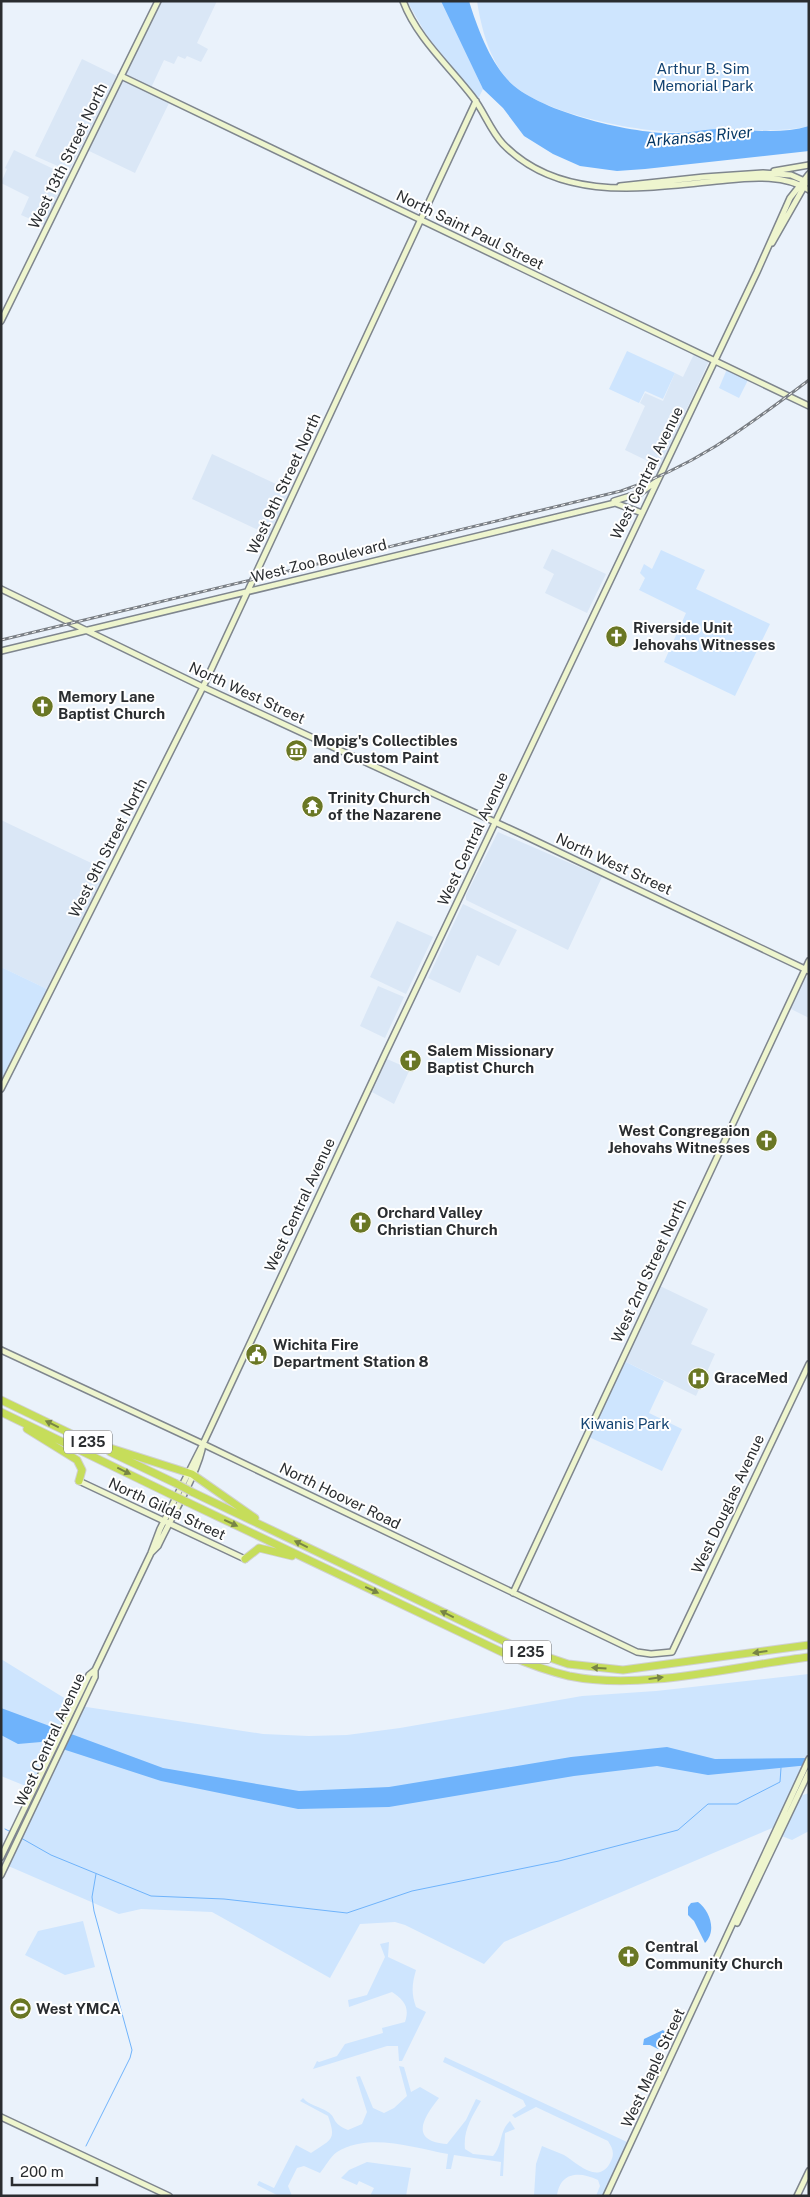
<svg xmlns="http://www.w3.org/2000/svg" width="810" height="2197" font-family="'Public Sans',sans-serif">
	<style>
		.built { fill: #dae7f6 }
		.green { fill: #cee5fe }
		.water { fill: #6fb3fb }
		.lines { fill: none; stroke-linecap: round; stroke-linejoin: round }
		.stream { stroke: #6fb3fb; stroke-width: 1 }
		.secondary-casing { stroke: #7f868e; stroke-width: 8 }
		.highway-casing { stroke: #d0d1d1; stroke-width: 9 }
		.secondary { stroke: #eef5ce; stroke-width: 5 }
		.highway { stroke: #c6dd5a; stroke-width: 7 }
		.rail-casing { stroke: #7a7f85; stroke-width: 3 }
		.rail { stroke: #fff; stroke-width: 1; stroke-dasharray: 4; stroke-linecap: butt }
		.highway-bridge-casing { stroke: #d0d1d1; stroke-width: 9; stroke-linecap: butt }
		.highway-bridge { stroke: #c6dd5a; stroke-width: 7 }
		.oneway { fill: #788545 }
		.labels { text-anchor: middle; stroke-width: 4; stroke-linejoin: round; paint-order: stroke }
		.shield { fill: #fff; stroke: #6a6c6e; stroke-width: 1 }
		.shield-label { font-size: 14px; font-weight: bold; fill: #2a2d30 }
		.park-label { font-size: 15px; fill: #144472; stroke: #fff }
		.street-label { font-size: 15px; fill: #2a2d30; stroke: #fff }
		.poi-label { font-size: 15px; font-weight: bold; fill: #2a2d30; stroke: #fff; text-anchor: start }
		.water-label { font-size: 16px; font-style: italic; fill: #073966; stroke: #fff }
	</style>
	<rect width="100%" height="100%" fill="#eaf2fb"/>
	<!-- built -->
	<path class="built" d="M161,1H217L197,43L208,49L201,62L187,56L185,59L178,56L174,64L164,60L151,88L125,75Z
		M82,59L117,76L69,171L35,156Z
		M123,79L170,101L135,173L87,150Z
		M14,150L68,176L44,225L21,215L29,197L1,183L7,169L5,168Z
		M694,354L709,361L660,467L625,450L645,406L640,403L645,393L663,401L675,373L683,377Z
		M212,454L291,491L271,536L192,499Z
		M552,549L606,574L587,613L545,593L554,574L543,568Z
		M1,820L108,871L49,990L1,967Z
		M498,832L602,877L568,950L466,900V895Z
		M463,904L517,930L499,966L477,955L460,993L428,978Z
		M397,921L433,937L406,994L370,977Z
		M804,976L809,978V1018L789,1008Z
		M378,986L404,997L385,1038L360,1026Z
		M387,1059L410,1069L394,1104L372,1092Z
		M660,1286L708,1309L691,1344L715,1354L696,1396L624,1361Z"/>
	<!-- green -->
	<path class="green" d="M407,1H441L444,4L483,89L478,99L427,36Z
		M477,1H809V126C790,131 768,130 748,130C724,131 700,132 676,132C632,131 538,113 508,80C489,59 481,27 477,1Z
		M627,351L675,373L663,399L645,391L639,403L609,389Z
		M727,369L748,380L739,398L719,388Z
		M661,550L705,570L696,589L770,624L735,696L664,662L686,613L639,590L645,578L640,573L644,564L652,569Z
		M1,967L49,990L1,1084Z
		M624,1361L664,1381L649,1413L682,1429L662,1471L589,1437Z
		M1,1659L74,1704L33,1789L1,1776Z
		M809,1674V1760L777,1826L504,1942L484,1964L405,1925L395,1922L360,1924L330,1978L212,1912L141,1909L119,1914L6,1865L80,1706L263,1734L309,1736L347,1735L400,1728L582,1696L656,1691Z
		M809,1793V1831L792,1840L779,1835L797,1797Z
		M83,1921L95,1967L65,1975L25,1955L38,1931Z
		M389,1942L388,1957L416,1970C412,1984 411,1993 416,2007L426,2012L402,2061H399L398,2046H387L313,2069L317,2061L319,2062L337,2056L345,2044L383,2033L382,2028L405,2022C410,2007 404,2000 392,1992L349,2007L348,2000L367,1995L385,1957L380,1944Z
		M445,2057L627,2142L602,2196H596L600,2186L598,2180C579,2171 560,2172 557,2196H534L536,2164L542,2146C549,2149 557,2152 564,2155C577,2163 598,2185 610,2163C615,2154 613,2149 608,2141L536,2107L515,2118L512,2115L526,2106L523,2100L443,2062Z
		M399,2066L404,2067L411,2092L420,2087L439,2098C423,2118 409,2141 447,2144L466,2120L476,2099L481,2101C472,2117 463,2130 465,2149L473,2154L493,2156C503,2145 499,2131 510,2121L515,2129L505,2133L503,2176H500L501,2162L454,2155L451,2169H446L448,2154C414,2148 369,2132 337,2152C330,2157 325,2167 320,2173L304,2166L297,2168L288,2186L292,2196H279L257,2185L259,2181L274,2188L296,2145L311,2153C331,2139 337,2141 328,2116L300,2101L303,2098C310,2106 319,2106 328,2112C337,2118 331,2123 348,2130L362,2124L367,2112L356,2077L360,2076L373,2108L384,2113L394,2108L407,2096Z
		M367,2162L411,2168L406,2196H370L374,2188L359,2181L357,2185L341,2178L349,2170Z"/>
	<!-- water -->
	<path class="water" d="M441,1H469C477,27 489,59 507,79C534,111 635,135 677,133C691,133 705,129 718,129C749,129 779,135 809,126V151L645,169L617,171L580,166L553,154L524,136L503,108L483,89Z
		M1,1708L163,1768L299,1791L389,1787L571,1757L667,1747L715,1759L809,1758V1765L708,1775L657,1766L574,1776L389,1807L298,1809L161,1781L41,1742L18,1744L1,1735Z
		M698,1902C710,1911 717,1931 705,1943L694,1921L688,1915V1907L691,1903Z
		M663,2030L668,2035L664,2043L658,2049L650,2045H643L644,2039Z"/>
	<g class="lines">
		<!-- stream -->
		<path class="stream" d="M5,1829L11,1832
			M21,1838L51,1855L151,1896L224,1899L347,1913L412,1891L559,1861L678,1830L708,1804H737L780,1782L781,1768
			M86,2146L130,2058L132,2050L94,1911L92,1897L96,1874"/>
		<defs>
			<path id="secondary" d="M403,1C417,38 449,66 472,96C484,111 490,130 503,144C562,205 652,187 727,180C753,177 786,175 809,190
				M121,76L809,406
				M774,171L809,165
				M620,186L704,177L763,173L791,175L809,183
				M772,243L805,185
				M1,321L158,1
				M614,501L640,493L657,481
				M1,589L203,687L521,834L809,971
				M1,651L615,503L642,513
				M1,1089L203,687L476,101
				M1,1350L203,1444L637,1652L651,1654L672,1652L809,1364
				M79,1481L245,1559
				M151,1553L158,1546C170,1520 200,1469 203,1444
				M513,1593L809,961
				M1,1857L89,1675L95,1670L151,1553L160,1529L203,1444L385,1054L757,272L790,198L809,174
				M1,1875L95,1677V1670
				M737,1923L809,1772
				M1,2117L169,2196
				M606,2196L809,1759
				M797,2196L809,2171"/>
			<path id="highway" d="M1,1400L84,1440
				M1,1412L170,1494
				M27,1429L77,1460L82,1470L79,1481
				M82,1439L192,1474L255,1518
				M110,1452L175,1483
				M192,1492L512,1645L568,1664L623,1670L809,1645
				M187,1502L508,1655C528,1664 548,1671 569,1676C643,1691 734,1666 809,1657
				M245,1559L259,1548L292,1556"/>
		</defs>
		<!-- secondary casing -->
		<use href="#secondary" class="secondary-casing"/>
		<!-- highway casing -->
		<use href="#highway" class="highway-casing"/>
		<!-- secondary -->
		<use href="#secondary" class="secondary"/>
		<!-- highway -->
		<use href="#highway" class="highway"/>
		<defs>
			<path id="rail" d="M1,640L621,491C696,466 746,427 809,380"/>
		</defs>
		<!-- rail casing -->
		<use href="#rail" class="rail-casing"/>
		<!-- rail -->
		<use href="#rail" class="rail"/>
		<defs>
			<path id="highway-bridge" d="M175,1483L192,1492
				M170,1494L187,1502"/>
		</defs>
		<!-- highway-bridge casing -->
		<use href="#highway-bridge" class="highway-bridge-casing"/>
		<!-- highway-bridge -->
		<use href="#highway-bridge" class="highway-bridge"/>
	</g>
	<!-- one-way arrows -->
	<defs><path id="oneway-solid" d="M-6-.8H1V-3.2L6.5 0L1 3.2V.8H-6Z" transform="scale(1.25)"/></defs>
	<g class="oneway">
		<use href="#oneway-solid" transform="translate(52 1424) rotate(-154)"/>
		<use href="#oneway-solid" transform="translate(124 1471) rotate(26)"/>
		<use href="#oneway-solid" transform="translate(231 1523) rotate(25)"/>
		<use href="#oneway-solid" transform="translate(301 1544) rotate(-154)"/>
		<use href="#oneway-solid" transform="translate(372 1590) rotate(25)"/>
		<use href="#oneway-solid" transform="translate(447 1614) rotate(-154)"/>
		<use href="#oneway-solid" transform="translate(760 1652) rotate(172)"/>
		<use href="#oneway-solid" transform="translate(599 1668) rotate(-176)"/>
		<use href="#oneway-solid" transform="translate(656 1678) rotate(-7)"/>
	</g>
	<!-- icons -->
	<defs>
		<symbol id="church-disc" viewBox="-11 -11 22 22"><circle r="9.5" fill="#6a7724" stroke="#fff"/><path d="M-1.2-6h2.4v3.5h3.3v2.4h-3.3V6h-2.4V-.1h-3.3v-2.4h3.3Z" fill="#fff"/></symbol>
		<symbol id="museum-disc" viewBox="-11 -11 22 22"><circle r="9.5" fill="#6a7724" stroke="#fff"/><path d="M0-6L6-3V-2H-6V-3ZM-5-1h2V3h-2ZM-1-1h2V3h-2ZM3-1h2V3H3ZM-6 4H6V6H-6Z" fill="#fff"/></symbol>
		<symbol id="temple-disc" viewBox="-11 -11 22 22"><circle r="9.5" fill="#6a7724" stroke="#fff"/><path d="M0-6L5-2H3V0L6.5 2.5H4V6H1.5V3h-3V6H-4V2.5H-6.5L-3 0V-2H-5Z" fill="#fff"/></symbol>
		<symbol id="civic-disc" viewBox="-11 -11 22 22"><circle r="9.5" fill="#6a7724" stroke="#fff"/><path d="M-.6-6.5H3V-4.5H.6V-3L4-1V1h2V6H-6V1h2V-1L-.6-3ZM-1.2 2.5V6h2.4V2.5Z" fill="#fff"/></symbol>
		<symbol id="hospital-disc" viewBox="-11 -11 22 22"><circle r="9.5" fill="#6a7724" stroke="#fff"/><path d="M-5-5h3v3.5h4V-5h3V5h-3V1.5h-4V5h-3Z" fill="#fff"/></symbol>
		<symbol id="stadium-disc" viewBox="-11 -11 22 22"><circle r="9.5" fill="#6a7724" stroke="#fff"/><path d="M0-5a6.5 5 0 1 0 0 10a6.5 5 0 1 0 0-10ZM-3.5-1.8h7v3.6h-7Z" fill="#fff"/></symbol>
	</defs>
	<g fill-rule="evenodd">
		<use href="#church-disc" x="604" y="624" width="25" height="25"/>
		<use href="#church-disc" x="30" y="694" width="25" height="25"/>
		<use href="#museum-disc" x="284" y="738" width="25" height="25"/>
		<use href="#temple-disc" x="300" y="794" width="25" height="25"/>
		<use href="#church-disc" x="398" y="1048" width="25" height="25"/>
		<use href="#church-disc" x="754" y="1128" width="25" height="25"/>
		<use href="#church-disc" x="348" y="1210" width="25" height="25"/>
		<use href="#civic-disc" x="244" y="1342" width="25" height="25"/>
		<use href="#hospital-disc" x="686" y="1366" width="25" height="25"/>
		<use href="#church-disc" x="616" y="1944" width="25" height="25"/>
		<use href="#stadium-disc" x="8" y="1996" width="25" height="25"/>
	</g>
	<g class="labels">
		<!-- shield labels -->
		<g class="shield">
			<rect x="64" y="1430.5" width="48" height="23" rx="4"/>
			<rect x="503" y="1640.5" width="48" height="23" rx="4"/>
		</g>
		<g class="shield-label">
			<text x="88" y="1447">I 235</text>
			<text x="527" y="1657">I 235</text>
		</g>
		<!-- park labels -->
		<g class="park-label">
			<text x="703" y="74">Arthur B. Sim<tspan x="703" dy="17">Memorial Park</tspan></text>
			<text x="625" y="1429">Kiwanis Park</text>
		</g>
		<!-- street labels -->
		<g class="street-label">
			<text transform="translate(68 156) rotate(-64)" y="5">West 13th Street North</text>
			<text transform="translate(470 230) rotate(26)" y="5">North Saint Paul Street</text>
			<text transform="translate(647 473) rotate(-64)" y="5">West Central Avenue</text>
			<text transform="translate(284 484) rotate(-65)" y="5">West 9th Street North</text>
			<text transform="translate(319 561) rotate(-14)" y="5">West Zoo Boulevard</text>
			<text transform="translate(247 693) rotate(25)" y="5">North West Street</text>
			<text transform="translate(473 839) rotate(-65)" y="5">West Central Avenue</text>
			<text transform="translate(108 848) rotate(-63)" y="5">West 9th Street North</text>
			<text transform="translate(614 864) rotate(25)" y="5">North West Street</text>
			<text transform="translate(300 1205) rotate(-65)" y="5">West Central Avenue</text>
			<text transform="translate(649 1271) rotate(-65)" y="5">West 2nd Street North</text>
			<text transform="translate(340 1496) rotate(26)" y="5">North Hoover Road</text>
			<text transform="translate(728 1504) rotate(-65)" y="5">West Douglas Avenue</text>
			<text transform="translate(167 1509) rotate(25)" y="5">North Gilda Street</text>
			<text transform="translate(50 1740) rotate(-65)" y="5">West Central Avenue</text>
			<text transform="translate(653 2068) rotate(-65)" y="5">West Maple Street</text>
		</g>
		<!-- poi labels -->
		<g class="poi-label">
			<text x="633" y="633">Riverside Unit<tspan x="633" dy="17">Jehovahs Witnesses</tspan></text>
			<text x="58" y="702">Memory Lane<tspan x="58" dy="17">Baptist Church</tspan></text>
			<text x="313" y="746">Mopig's Collectibles<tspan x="313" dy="17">and Custom Paint</tspan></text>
			<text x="328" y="803">Trinity Church<tspan x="328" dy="17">of the Nazarene</tspan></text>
			<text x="427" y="1056">Salem Missionary<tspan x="427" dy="17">Baptist Church</tspan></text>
			<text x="750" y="1136" text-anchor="end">West Congregaion<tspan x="750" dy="17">Jehovahs Witnesses</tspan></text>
			<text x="377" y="1218">Orchard Valley<tspan x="377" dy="17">Christian Church</tspan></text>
			<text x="273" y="1350">Wichita Fire<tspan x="273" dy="17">Department Station 8</tspan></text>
			<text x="714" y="1383">GraceMed</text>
			<text x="645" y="1952">Central<tspan x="645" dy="17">Community Church</tspan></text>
			<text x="36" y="2014">West YMCA</text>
		</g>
		<!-- water labels -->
		<g class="water-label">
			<text transform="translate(699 136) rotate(-5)" y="6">Arkansas River</text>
		</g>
	</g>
	<!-- border -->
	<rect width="810" height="2197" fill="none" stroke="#2a2d30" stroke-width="5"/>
	<!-- scale -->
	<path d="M12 2177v8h85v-8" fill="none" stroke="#2a2d30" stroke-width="2.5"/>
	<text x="20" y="2177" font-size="15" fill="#2a2d30" stroke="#ffffff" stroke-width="4" paint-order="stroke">200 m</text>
</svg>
